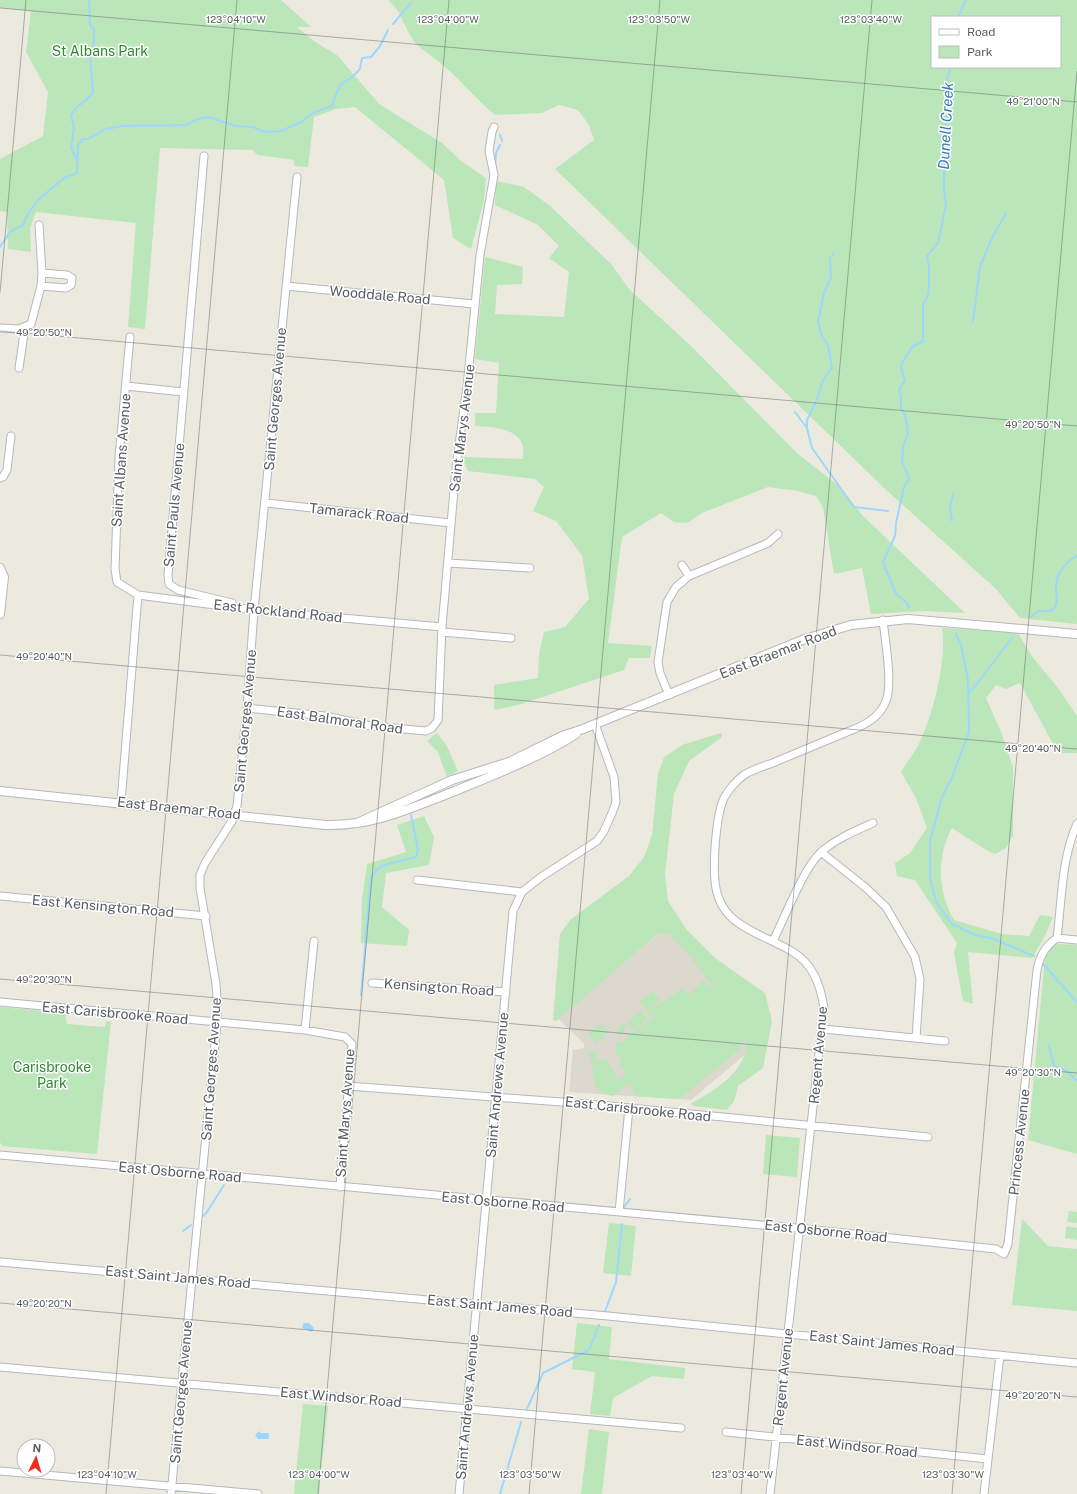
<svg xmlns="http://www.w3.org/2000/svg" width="1077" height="1494" font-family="'Public Sans',sans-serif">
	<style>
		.education { fill: #dcd8ce }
		.green { fill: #bbe6ba; fill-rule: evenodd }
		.water { fill: #9dd7ff }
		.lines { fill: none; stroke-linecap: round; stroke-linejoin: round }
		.stream { stroke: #9dd7ff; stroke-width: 2 }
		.minor-casing { stroke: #b5b8bd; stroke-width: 9 }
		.tertiary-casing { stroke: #b5b8bd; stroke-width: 10 }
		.minor { stroke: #fff; stroke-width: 7 }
		.tertiary { stroke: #fff; stroke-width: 8 }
		.ticks { fill: none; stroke: #585d61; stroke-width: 1; stroke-opacity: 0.45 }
		.labels { text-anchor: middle; stroke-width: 3; stroke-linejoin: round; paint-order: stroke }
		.park-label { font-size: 14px; fill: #318733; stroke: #fff }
		.street-label { font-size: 14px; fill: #585d61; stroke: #fff }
		.water-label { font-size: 15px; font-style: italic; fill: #3878b4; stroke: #fff }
		.ticks-label { font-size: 10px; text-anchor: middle; fill: #585d61; stroke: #fff; stroke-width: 3; stroke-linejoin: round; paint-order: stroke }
	</style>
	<rect width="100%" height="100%" fill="#ece9df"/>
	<!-- education -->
	<path class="education" d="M666,928L752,1020L753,1048L691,1100L569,1092L573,1050L584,1048V1043L557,1018Z"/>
	<!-- green -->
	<path class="green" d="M0,0H281L311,27H297L314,41L338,56L379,104L442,143L461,161L486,178L484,200L471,249L453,238L444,180L355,107L336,109L314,117L308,167L294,166V160L258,155L252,150L160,148L145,329L128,327L136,223L36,212L30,228L31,252L8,249L7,212L0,211V159L43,136L48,92L26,52L31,11L0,8Z
		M388,0H1077V624L1020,618L996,589L883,487L555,169L594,140L589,125L578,110L559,105L542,113L495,115C477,100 462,82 444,66C436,58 417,48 412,38C403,25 401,10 388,0ZM932,17H1060V67H932Z
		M496,181L524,187L549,205L611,264L629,289L692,347L798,454L839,486L863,516L965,613L924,611L871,614L862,568L834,574L823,507L816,496L798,491L768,487L702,513L687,523L674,522L661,513L622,537L608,643L652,646L650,658H629L624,670L518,705L494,710V685L538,678L539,654L544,632L565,627L589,599L582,555L556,521L533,511L544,487L535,479L468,471L462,457L523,459C523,454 524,447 522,443C513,427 491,427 475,426V413H496L499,363L475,359L485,257L523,267L522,284L497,285L495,314L564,317L569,272L549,258L559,246L538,225L495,205Z
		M942,628L1018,633L1031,655L1058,688L1077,716V753H1058L1020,683L1006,689L996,685L986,698L1001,732L1013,767V835L1006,848L995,854L986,850L952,828C936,857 938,892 954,920L1002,934L1029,936L1040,915L1053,917L1044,938L1032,958L968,952L973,1004L963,1001L954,953L957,943L915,880L897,876L895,863L910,853L927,828L916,798L901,772C906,763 913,755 918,746C933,716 947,660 942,628Z
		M437,733L447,746L458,771L447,777L438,752L427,741Z
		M721,733L722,737L689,761L674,794L665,874L668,901L687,930L715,958L765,993L772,1021L763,1068L738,1086L734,1101L727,1110L693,1106L691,1103C714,1092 751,1068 746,1038L740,1049L680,1099L636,1096L630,1083L614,1096L608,1095L596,1088L593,1077L591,1060L588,1052L594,1050L596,1054L598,1074V1060L607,1059L617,1077L605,1079H618L626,1073L618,1062L621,1060L619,1055H616L615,1041L624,1043L628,1035L671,1006L651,1018L647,1012L683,988L688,995L703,981L715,990L689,955L669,934H658L556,1021L553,1020L560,934L570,920L629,876L644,857L652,835L658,774L664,757L682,745Z
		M424,816L434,837L429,865L386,873L382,907L409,930L407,946L361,943L362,899L367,864L406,852L397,825Z
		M1057,944L1077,945V1154L1028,1140L1045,957L1052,946Z
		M653,991L660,1001L647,1011L639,1001Z
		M0,1007L65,1013L67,1024L105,1027L106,1021L111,1022L97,1154L2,1146L0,1142Z
		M641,1010L648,1019L633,1030L627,1021Z
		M601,1023L609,1032L596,1043L588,1034Z
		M622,1023L626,1025L622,1037L617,1033Z
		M766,1135L800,1138L797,1177L763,1174Z
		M1069,1211L1077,1212V1223L1067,1222Z
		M1022,1219L1048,1246L1077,1249V1311L1012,1305Z
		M609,1223L636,1226L631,1276L603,1273Z
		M1066,1226L1077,1228V1240L1065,1238Z
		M577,1323L612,1327L609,1359L685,1368L684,1379L652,1376L613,1398L610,1416L590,1414L595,1372L572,1369Z
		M303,1404L328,1406L319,1494H294Z
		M589,1429L609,1432L602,1494H581Z"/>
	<!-- water -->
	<path class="water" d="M303,1323H309L314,1328L312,1332L302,1328Z
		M259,1431L261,1433H269V1439H258L255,1435Z"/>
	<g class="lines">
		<!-- stream -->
		<path class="stream" d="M958,17L966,0
			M393,24L411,3
			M500,135L502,141
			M77,160L71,148L74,128L71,116C75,104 88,102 93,92L90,57L94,44V29L90,25L89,0
			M495,168L496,153L500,145
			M0,247L10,232L23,225L29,212L38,200L64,178L77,173L78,145L83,139H88L106,129L122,126L186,125L198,119L208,117L236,126L253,127L264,132L281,131L301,122L313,113L332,106C334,97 338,92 341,84L351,78L360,69L362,58L371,57L380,46L388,30
			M832,256L834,253
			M973,321L980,267L991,240L1006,213
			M817,399L823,380L832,368L828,345L822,337L818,322L824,293L831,277L830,258
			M795,412L807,428L812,448L854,507L888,511
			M807,427V420L816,402
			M952,521L950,508L953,494
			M909,608L906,602L896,594L883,562L895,536L896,523L904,487L909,479L902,461L903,447L908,433L905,415L901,408V396L899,390L905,380L901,368L902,363L912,347L923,341V304L928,295L929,287V268L927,256L938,243L946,205L944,190V162L941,155L944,144L948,103L947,79L951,67
			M1031,617L1038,611C1042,610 1047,612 1050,611C1061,607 1055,592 1056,585C1057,573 1066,561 1077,556
			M956,634L961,645L968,680L969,732L951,780L942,797L930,841V878L936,902L952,924L975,935L991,938L1034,956
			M969,692L976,685L1012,638
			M1043,964L1077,1002
			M361,995L371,877L381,866L416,857L418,850L411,815
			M1049,1046L1054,1066L1067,1071L1077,1081
			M624,1211V1207L630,1199
			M203,1216L207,1212L224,1185
			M183,1231L191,1225
			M604,1314L616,1282L622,1224
			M526,1411L543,1373L589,1350L599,1325
			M500,1494L521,1422"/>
		<defs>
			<path id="minor" d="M204,156L168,575L169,584L178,590L232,603
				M41,286L66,288L71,285L72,278L67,275L42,273
				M286,286L474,304
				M0,328L19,329L31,324L41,286L42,273L39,225
				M130,337L119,457L115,569L117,582L138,595L254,610L442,627
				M19,368L25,327
				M126,386L183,392
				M0,478L3,477L7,470L11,436
				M266,503L451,523
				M448,563L530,568
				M682,565L689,576
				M442,632L511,638
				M669,695L660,673L658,662L667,602L676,587L689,576L768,543L778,534
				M247,708L325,716L371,726L426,731L432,728L438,720L442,627L456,467L467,387L480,255L494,175L489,151L492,132L494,127
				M121,802L138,595
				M821,852L865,887L886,907L915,957L920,979L916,1038
				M417,880L522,892
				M0,896L206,916
				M1057,938L1077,940
				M773,941C785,917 803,869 821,852C836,839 855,831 873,823
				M372,983L506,992
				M0,1002L305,1030L345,1037L352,1044L340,1187
				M823,1029L945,1041
				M305,1030L314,941
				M348,1086L588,1104L928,1137
				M0,1155L806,1229L996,1249L1004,1254L1008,1244L1037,970C1040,956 1045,946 1057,938C1062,900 1061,860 1077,824
				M619,1212L629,1108
				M0,1262L608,1316L1077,1363
				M0,1367L681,1428
				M726,1432L988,1459
				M0,1471L258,1494
				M171,1494L217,1023V998L216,984L200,888V875L205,863L232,821L237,806L247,708L254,610L297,177
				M459,1494L513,911L522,892L541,877L597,841L604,831L612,813L616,802L614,777L595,724
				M770,1494L824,1008C821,987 813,964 793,952C761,932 719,928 715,881C713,862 716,815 724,798C728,790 737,780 744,775C753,769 765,766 775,762C799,752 823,742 847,732C863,726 880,718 886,701C893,684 885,640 883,620
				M984,1494L1000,1355"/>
			<path id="tertiary" d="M0,568L4,577L0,614
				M0,791L326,825C374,826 411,808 455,791C496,774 538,758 576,734
				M357,823L452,780L509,762L562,736L583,729L805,639L851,625L908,619L1077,634"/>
		</defs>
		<!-- minor casing -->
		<use href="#minor" class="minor-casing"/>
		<!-- tertiary casing -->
		<use href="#tertiary" class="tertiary-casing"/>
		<!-- minor -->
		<use href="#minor" class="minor"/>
		<!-- tertiary -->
		<use href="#tertiary" class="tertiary"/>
	</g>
	<!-- ticks -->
	<path class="ticks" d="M0,8L1077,102M0,293L26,0M0,331L1077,426M0,655L1077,749M0,979L1077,1073M0,1303L1077,1397M106,1494L237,0M318,1494L449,0M529,1494L660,0M741,1494L872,0M952,1494L1077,71"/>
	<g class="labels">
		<!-- park labels -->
		<g class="park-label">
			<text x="100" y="56">St Albans Park</text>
			<text x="52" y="1072">Carisbrooke<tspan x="52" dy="16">Park</tspan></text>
		</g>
		<!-- street labels -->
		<g class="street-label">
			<text transform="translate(380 295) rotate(5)" y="5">Wooddale Road</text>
			<text transform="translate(275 399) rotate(-85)" y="5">Saint Georges Avenue</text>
			<text transform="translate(462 428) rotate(-83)" y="5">Saint Marys Avenue</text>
			<text transform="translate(121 460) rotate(-86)" y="5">Saint Albans Avenue</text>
			<text transform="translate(174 505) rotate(-85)" y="5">Saint Pauls Avenue</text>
			<text transform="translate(359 513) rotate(6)" y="5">Tamarack Road</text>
			<text transform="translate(278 611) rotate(6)" y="5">East Rockland Road</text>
			<text transform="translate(778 652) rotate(-21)" y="5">East Braemar Road</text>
			<text transform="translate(340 720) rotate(8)" y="5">East Balmoral Road</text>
			<text transform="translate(245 721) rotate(-85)" y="5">Saint Georges Avenue</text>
			<text transform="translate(179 808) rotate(6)" y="5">East Braemar Road</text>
			<text transform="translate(103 906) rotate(5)" y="5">East Kensington Road</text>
			<text transform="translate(439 987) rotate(4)" y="5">Kensington Road</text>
			<text transform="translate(115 1013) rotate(5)" y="5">East Carisbrooke Road</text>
			<text transform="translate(818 1055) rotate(-85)" y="5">Regent Avenue</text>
			<text transform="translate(211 1069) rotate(-86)" y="5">Saint Georges Avenue</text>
			<text transform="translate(497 1085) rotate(-85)" y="5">Saint Andrews Avenue</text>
			<text transform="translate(638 1109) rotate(6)" y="5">East Carisbrooke Road</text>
			<text transform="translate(345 1113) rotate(-86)" y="5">Saint Marys Avenue</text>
			<text transform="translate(1019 1142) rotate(-84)" y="5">Princess Avenue</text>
			<text transform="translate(180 1172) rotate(5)" y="5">East Osborne Road</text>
			<text transform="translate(503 1202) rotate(5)" y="5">East Osborne Road</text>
			<text transform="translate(826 1231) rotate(6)" y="5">East Osborne Road</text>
			<text transform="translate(178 1277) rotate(5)" y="5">East Saint James Road</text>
			<text transform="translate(500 1306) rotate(5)" y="5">East Saint James Road</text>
			<text transform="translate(882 1343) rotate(6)" y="5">East Saint James Road</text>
			<text transform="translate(783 1377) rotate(-84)" y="5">Regent Avenue</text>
			<text transform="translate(181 1392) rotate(-85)" y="5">Saint Georges Avenue</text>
			<text transform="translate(341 1397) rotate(5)" y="5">East Windsor Road</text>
			<text transform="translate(467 1407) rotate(-85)" y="5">Saint Andrews Avenue</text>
			<text transform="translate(857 1446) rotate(6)" y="5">East Windsor Road</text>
		</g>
		<!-- water labels -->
		<g class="water-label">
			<text transform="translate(946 126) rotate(-87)" y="5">Dunell Creek</text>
		</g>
	</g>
	<g class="ticks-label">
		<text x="236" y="23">123°04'10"W</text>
		<text x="448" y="23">123°04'00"W</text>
		<text x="659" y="23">123°03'50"W</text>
		<text x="871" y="23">123°03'40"W</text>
		<text x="1033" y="105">49°21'00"N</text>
		<text x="44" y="336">49°20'50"N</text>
		<text x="1033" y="428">49°20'50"N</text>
		<text x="44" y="660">49°20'40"N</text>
		<text x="1033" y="752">49°20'40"N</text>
		<text x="44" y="983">49°20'30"N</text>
		<text x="1033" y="1076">49°20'30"N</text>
		<text x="44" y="1307">49°20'20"N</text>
		<text x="1033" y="1399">49°20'20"N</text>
		<text x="107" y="1478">123°04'10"W</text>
		<text x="319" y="1478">123°04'00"W</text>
		<text x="530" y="1478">123°03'50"W</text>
		<text x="742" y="1478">123°03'40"W</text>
		<text x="953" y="1478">123°03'30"W</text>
	</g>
	<!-- legend -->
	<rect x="931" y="16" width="130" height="52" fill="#ffffff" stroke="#bcbec0"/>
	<rect x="939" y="29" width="20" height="6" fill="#ffffff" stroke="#bcbec0"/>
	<text x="967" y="36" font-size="12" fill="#585d61">Road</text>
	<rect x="939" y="46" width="20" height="12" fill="#bbe6ba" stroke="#bcbec0"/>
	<text x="967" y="56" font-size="12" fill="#585d61">Park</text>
	<!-- north arrow -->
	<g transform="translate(36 1458) rotate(5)"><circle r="19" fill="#ffffff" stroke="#bcbec0"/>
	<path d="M0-3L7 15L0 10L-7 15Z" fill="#ef2c22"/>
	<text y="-6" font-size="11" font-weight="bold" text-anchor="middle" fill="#585d61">N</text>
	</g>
</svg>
